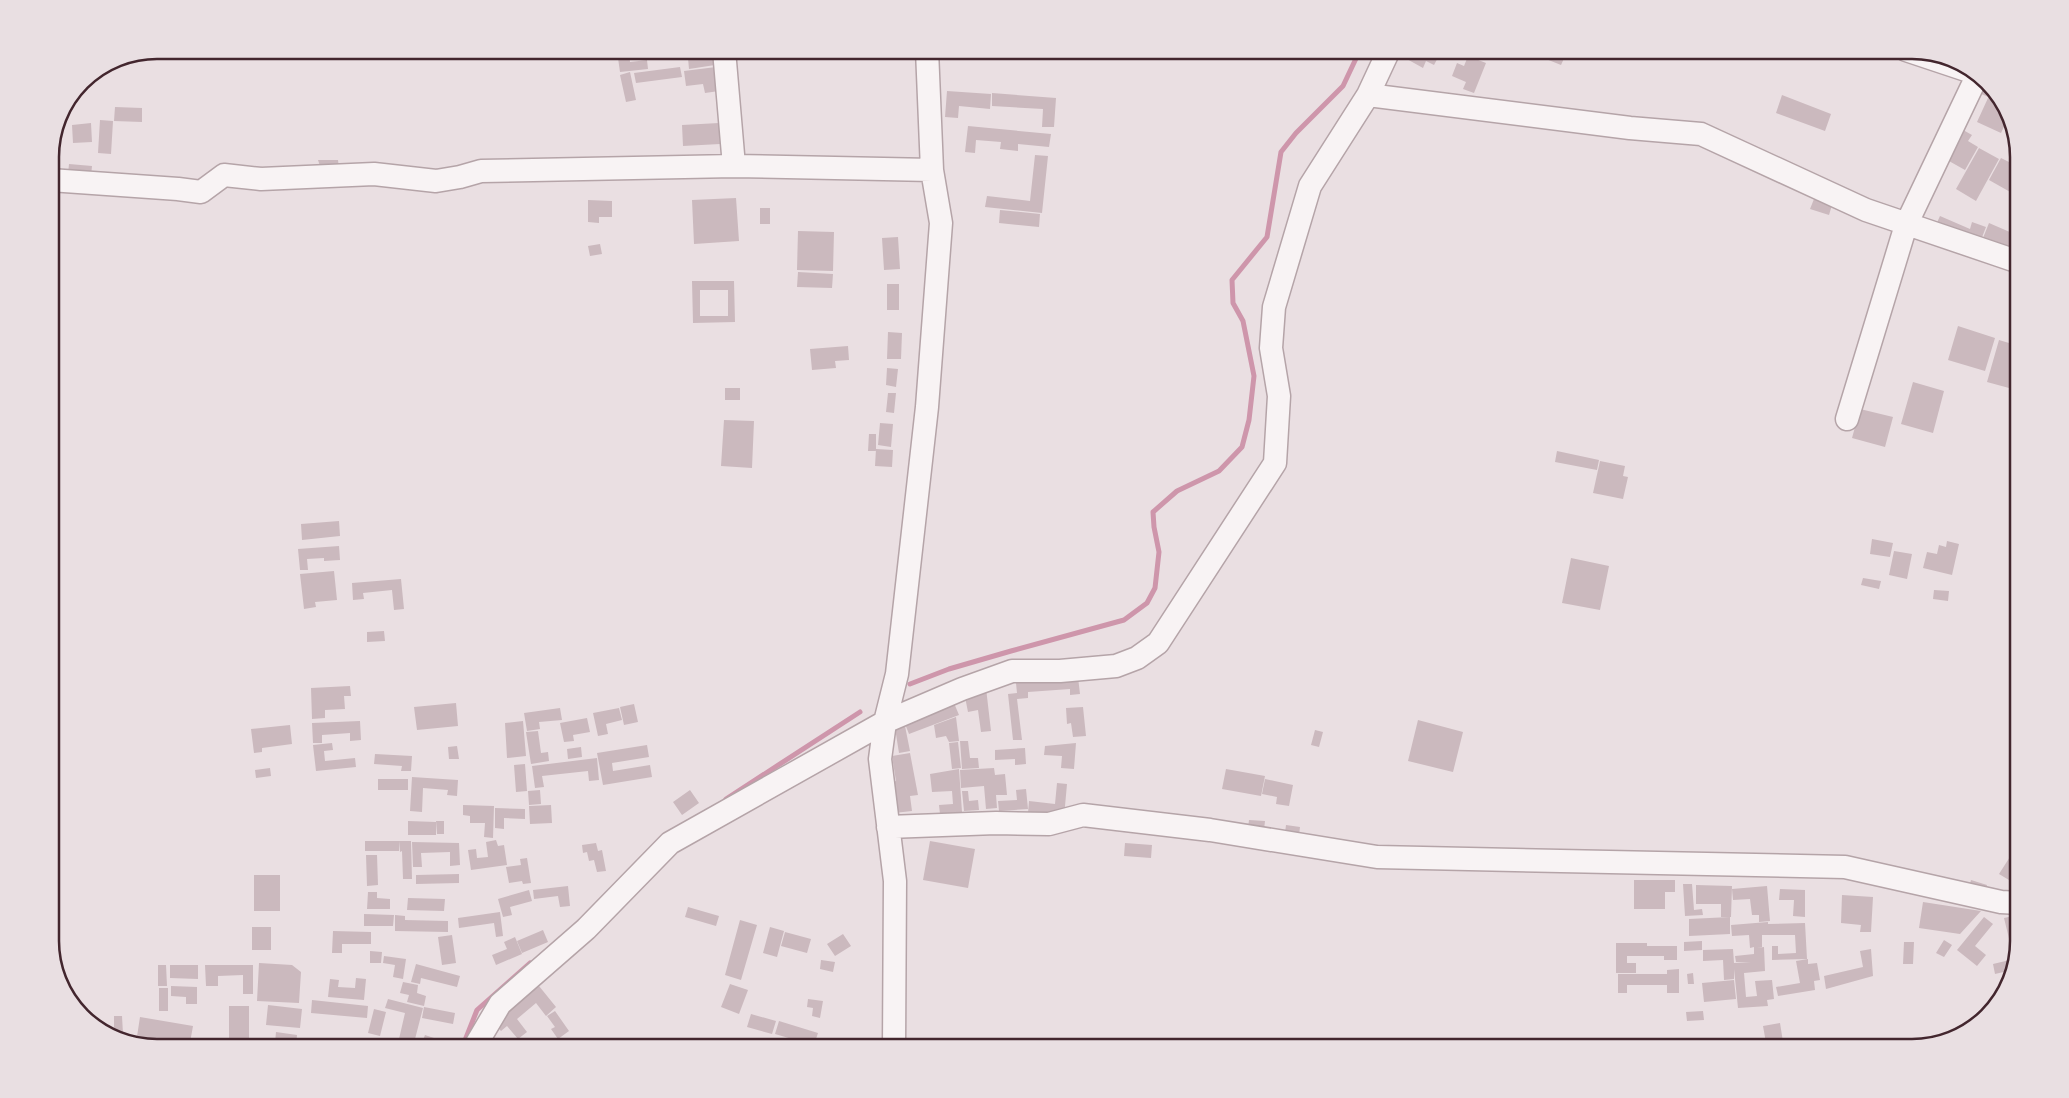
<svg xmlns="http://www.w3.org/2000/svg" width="2069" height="1098" font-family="Lato,sans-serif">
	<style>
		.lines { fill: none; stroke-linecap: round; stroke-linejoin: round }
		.stream { stroke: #ce96ab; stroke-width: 5 }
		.building { fill: #cbb9be; fill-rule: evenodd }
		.minor-casing { stroke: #b5a4a8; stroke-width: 25 }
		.minor { stroke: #f8f3f4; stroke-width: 22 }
		.rim { fill: none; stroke: #43262e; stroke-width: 2.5 }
	</style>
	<rect width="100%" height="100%" fill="#eadfe2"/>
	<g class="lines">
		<!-- stream -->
		<path class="stream" d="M910,684L949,669L1011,651L1124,620L1147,603L1155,588L1159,552L1154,527L1153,512L1177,491L1219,471L1242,447L1249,420L1254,376L1243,321L1233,303L1232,280L1267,237L1281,152L1296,133L1343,86L1360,50
			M726,799L860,712
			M462,1048L477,1010L530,963"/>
	</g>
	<!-- building -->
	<path class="building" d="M629,50L630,62L647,60L648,69L620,72L617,51Z
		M1409,50H1442L1434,65L1426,61L1423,68L1405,58Z
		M1532,50H1555L1566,54L1561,65L1531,53Z
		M714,55L715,65L689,69L688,58Z
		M1468,56L1486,63L1474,93L1463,89L1466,82L1452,76L1457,63L1464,66Z
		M680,67L682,77L636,83L634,73Z
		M716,67L719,91L705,93L703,84L686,86L684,71Z
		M630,72L636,100L626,102L620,75Z
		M1977,84L1993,91L1991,98L1974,91Z
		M947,91L991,94L990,109L959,106L958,118L945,117Z
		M992,93L1056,98L1054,127H1042L1043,109L992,106Z
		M1782,95L1831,114L1825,131L1776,113Z
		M1988,98L2004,105L2008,118L2001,133L1977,122Z
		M115,107L142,108V122L114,121Z
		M100,120L113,121L111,154L98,153Z
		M91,123L92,142L73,143L72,125Z
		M719,123L720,144L683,146L682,125Z
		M968,126L1051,134L1049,147L1018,144V151L1000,149L1001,142L976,140L975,153L965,152Z
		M1956,126L1972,135L1968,141L1978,147L1965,170L1940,156Z
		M1979,148L1999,159L1976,201L1956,189Z
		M1035,155L1048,156L1042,213L985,207L987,196L1030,201Z
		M2001,158L2019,167V180L2012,193L1989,180Z
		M318,160H338L339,168L321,169Z
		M69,164L92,166L91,176L68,174Z
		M2019,182V200L2011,195Z
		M736,198L739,241L694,244L692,200Z
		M1814,199L1832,205L1829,215L1810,209Z
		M588,200L612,201V217H599V223L588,222Z
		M760,208H770V224H760Z
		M1000,210L1040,214L1039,227L999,223Z
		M1940,216L1970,229L1972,222L1986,227L1979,245L1935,227Z
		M1989,223L2019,236V254L1981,243Z
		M798,231L834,232L833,271L797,270Z
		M898,237L900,269L884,270L882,238Z
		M600,244L602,254L590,256L588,246Z
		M798,272L833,274L832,288L797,287Z
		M692,281H734L735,322L693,323ZM700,290H728V316H700Z
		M887,284H899V310H887Z
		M1958,326L1995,338L1985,371L1948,360Z
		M888,332L902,333L901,359H887Z
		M1999,340L2019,346V353L2009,388L1987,382Z
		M848,346L849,360L835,361L836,368L812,370L810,349Z
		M887,368L898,369L896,387L886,385Z
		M1913,382L1944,391L1933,433L1901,424Z
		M725,388H740V400H725Z
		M888,393H896L894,413L886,412Z
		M1860,409L1893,417L1885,447L1852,438Z
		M724,420L754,421L752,468L721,466Z
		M880,423L893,424L891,447L878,445Z
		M869,434H876V451H868Z
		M876,449L893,450L892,467L875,466Z
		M2018,449H2019V473L2013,472Z
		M1557,451L1599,460L1597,470L1555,462Z
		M1600,461L1625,466L1623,476L1628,477L1623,499L1593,493Z
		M339,521L340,536L302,540L301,524Z
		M1872,539L1893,543L1890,557L1870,554Z
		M1947,541L1959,544L1952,575L1923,568L1927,552L1937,554L1939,545L1946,547Z
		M339,546L340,560L324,561V558L307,559L308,570H300L298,549Z
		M1894,551L1912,554L1907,579L1889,575Z
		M1571,558L1609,566L1600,610L1562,603Z
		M334,571L337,600L315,602L316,607L304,609L300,574Z
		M1863,578L1881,581L1879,589L1861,585Z
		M401,579L404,609L394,610L392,590L363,593L364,599L353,600L352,583Z
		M1934,590L1949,591L1948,601L1933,599Z
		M384,631L385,641L367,642V632Z
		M1078,677L1080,694L1070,695V689L1028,692V698L1017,699L1022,740H1013L1008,694L1017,693L1016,683Z
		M350,686L351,696H344L345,709L325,710V718L312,719L311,688Z
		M986,688L991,731L981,732L978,710L968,712L965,697Z
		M456,703L458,726L417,730L414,707Z
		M954,703L959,715L909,734L905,724Z
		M634,704L638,722L624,725L620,707Z
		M1083,707L1086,736L1073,737L1071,723L1067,724L1066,708Z
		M560,708L562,720L539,722L540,729L527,731L524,713Z
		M619,708L622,720L606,724L608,734L598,736L593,713Z
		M956,717L959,741L949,742L946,736L936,738L934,725Z
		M587,718L590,732L573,735L574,741L564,742L560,723Z
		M1418,720L1463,732L1453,772L1408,761Z
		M360,721L361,740L350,741V733L322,735V743H313L312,723Z
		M523,721L526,756L507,758L505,723Z
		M290,725L292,744L262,748V752L254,753L251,729Z
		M905,726L910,751L899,753L895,728Z
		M1315,730L1323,732L1319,747L1311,745Z
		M538,731L541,753L548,752L549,761L531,764L526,732Z
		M960,741H968L970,758H978L979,768L962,769Z
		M958,742L961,768L952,769L949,743Z
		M332,743L333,750L324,751L325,761L355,758L356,767L316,771L313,745Z
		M1076,743L1074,769L1061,768L1062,756L1044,755L1045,746Z
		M647,745L649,757L612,763L613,771L650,765L652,777L603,785L597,753Z
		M457,746L459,759H449L448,747Z
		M581,747L582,757L568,759L567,749Z
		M1025,748L1026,764L1015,765V759L995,760V750Z
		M910,753L918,795L910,796L912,811L894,813L892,782L896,781L892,756Z
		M375,754L412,756L411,771H401L402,766L374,764Z
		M597,758L599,780L589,781L588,771L542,776L544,787L535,788L532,766Z
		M525,764L527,791L516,792L514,765Z
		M270,768L271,776L256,778L255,770Z
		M994,768L995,775L1005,774L1007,795H996L997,808L986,809L984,786L961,788L960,770Z
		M959,769L962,812L940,814L939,805L953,804L952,791L932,792L930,774Z
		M1226,769L1265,776L1261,796L1222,789Z
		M412,777L458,780L457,796L447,795L448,790L423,788L422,812L410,811Z
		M378,779H408V790H378Z
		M1265,779L1293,785L1289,806L1276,804L1277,797L1262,794Z
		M1057,783L1067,784L1064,817L1028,813L1029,801L1055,804Z
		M1026,789L1028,809L999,811L998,801L1017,800L1016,790Z
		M540,790L541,804L529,805L528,791Z
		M690,790L699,803L682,815L673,802Z
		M962,791H968L969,801L978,800L979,810L964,811Z
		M463,805L494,806L493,838L484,837L485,823H470V816L463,815Z
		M551,805L552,823L530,824L529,806Z
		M495,808L525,809V819L504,818V829L495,828Z
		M1249,820L1265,821L1264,830L1248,828Z
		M408,821L436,822V835H408Z
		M436,821H444V834H437Z
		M1286,825L1300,827L1299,835L1285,833Z
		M496,840L498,846L504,845L507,865L471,870L468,850L476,849L477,858L488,857L486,842Z
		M365,841H399V851H365Z
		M399,841H411L412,879H403L402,851L400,852Z
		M930,841L975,849L968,888L923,880Z
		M412,842L459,843L460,865L450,866V852L421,853L422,867H413Z
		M596,843L598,851L602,850L606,871L597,872L594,860L589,861L587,852L583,853L582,845Z
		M1125,843L1152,845L1151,858L1124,856Z
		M2015,849L2019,852V886L1999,874Z
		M366,855H377L378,885L367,886Z
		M527,858L531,883L523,884L522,881L509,883L506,867L521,865L520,859Z
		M459,874V883L416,884V875Z
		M254,875H280V911H254Z
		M1634,880H1675V892H1665V909H1634Z
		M1971,880L1987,885L1984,897L1968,892Z
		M1683,884H1692L1694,910L1702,909L1703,915L1685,916Z
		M1696,885L1732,886L1731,917H1721V904H1696Z
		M568,886L570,906L560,907L558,896L534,899L533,890Z
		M1767,886L1770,921L1759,922V915H1752L1750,899L1733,900L1732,889Z
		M1780,889L1805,890V917L1793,916L1794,900H1779Z
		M529,890L532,901L510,907L512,915L503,917L498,899Z
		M368,892H377V898L390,899V909H367Z
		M1842,895L1873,897L1871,932H1860L1861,925L1841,923Z
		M408,898L445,899L444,911L407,910Z
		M1923,902L1981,911L1960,934L1919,928Z
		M688,907L719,916L716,926L685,917Z
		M500,912L503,936L496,937L494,923L459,928L458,918Z
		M364,914L394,915L393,926H364Z
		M395,915L405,916V920L448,921V932L395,931Z
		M2013,916L2019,941L2012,970L1995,974L1993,964L2014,959L2004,918Z
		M1730,917V934L1689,936V919Z
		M1984,917L1993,924L1975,946L1986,955L1977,966L1957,950Z
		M740,920L757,925L741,980L725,975Z
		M1768,922V924L1805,923L1807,959L1772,960V946H1778V954L1796,953L1795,935H1762V947L1757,948L1764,947L1765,971L1744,973L1746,997L1757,996L1755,981L1772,980L1774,999L1767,1000L1768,1006L1738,1008L1734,969V979L1724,980L1723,960L1703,961V950L1733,949L1734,963L1751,962H1736L1735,956L1754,954V947L1750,948L1749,935L1732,936L1731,925Z
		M252,927H271V950H252Z
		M770,927L784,931L777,957L763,953Z
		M543,930L548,942L522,953L517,941Z
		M333,931L371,932V944H342V953H332Z
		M785,932L811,939L807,953L781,946Z
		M843,934L851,946L835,956L827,944Z
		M452,935L456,963L442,965L438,937Z
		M515,937L522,954L496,965L492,955L507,949L504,942Z
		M1944,940L1952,945L1944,957L1936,953Z
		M1702,941V950L1684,951V942Z
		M1904,942H1914L1913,964H1903Z
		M1616,943H1647V946H1677V960H1664V956H1627V963H1636V973H1616Z
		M1871,949L1873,976L1826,989L1824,976L1863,967L1860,951Z
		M370,951L382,952L381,963H370Z
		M384,956L406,959L403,979L393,977L395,965L383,963Z
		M1808,959V964L1817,963L1820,980L1814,981L1815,990L1778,996L1776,987L1800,983L1796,961Z
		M821,960L835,962L833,972L820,969Z
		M259,963L292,965L301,972L299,1003L257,1001Z
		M416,964L460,976L457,987L421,978L420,984L411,982Z
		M158,965H166L167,986H158Z
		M170,965H198V979L170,978Z
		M205,965H253V994H243V975L218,976V986H206Z
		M1679,969V993H1667V985H1627V993H1618V974H1667V970Z
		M1693,973L1694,984H1688L1687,974Z
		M356,978L366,979L364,1000L328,997L330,979L339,980L338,987L355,988Z
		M1734,980L1736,999L1704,1002L1702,983Z
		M403,982L418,985L417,993L426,996L424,1006L407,1002L409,995L400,993Z
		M730,984L748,990L739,1014L721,1007Z
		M171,986L197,987V1004H186V997L171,996Z
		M539,986L556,1007L546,1016L536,1003L517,1019L527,1032L518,1039L507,1026L501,1031L494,1023Z
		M159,988H168V1011H159Z
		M388,999L423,1008L414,1043L399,1039L405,1013L385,1008Z
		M808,999L823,1001L820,1018L812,1016L813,1008L807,1007Z
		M312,1000L368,1006L367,1018L311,1013Z
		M268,1005L302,1009L300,1028L266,1025Z
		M229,1006H249V1039H229Z
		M424,1007L455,1013L453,1024L422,1018Z
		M374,1009L386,1012L380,1036L368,1033Z
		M555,1011L569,1031L558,1039L551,1029L555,1027L547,1016Z
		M1703,1011L1704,1020L1687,1021L1686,1012Z
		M751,1014L776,1021L772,1034L747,1027Z
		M114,1016H122L123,1034H114Z
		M140,1017L193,1026L189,1048H157L136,1043Z
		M779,1021L818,1033L813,1048H797L799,1041L775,1034Z
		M1780,1023L1784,1048H1767L1763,1026Z
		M276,1032L297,1035L296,1046L275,1043Z
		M425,1035L440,1040L437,1048L421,1045Z
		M308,1040L337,1043L336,1048H307Z
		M249,1043L281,1047V1048H249Z
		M339,1043L362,1047V1048H339Z"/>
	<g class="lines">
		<defs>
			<path id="minor" d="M724,50L734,166
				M1906,50L1972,72
				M1368,95L1630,128L1701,134L1866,210L2019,262
				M50,180L178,189L201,192L224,175L261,179L374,174L436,181L460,177L481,171L734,166L932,170
				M1847,419L1906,225L1977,76
				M888,827L996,823L1049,824L1083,815L1210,830L1377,857L1845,867L2001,902L2019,903
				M474,1048L500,1004L586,929L670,843L885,722L962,689L1012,671H1060L1116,666L1137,658L1158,643L1275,463L1279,396L1271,348L1274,307L1310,186L1368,95L1389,50
				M894,1048L895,881L880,759L885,722L897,674L927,407L941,223L932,170L927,50"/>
		</defs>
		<!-- minor casing -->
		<use href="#minor" class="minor-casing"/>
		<!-- minor -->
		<use href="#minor" class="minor"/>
	</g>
	<!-- crop -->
	<path d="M0 0H2069V1098H0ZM157 59H1912A98 98 0 0 1 2010 157V941A98 98 0 0 1 1912 1039H157A98 98 0 0 1 59 941V157A98 98 0 0 1 157 59Z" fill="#e9dfe2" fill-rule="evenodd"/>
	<path class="rim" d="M157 59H1912A98 98 0 0 1 2010 157V941A98 98 0 0 1 1912 1039H157A98 98 0 0 1 59 941V157A98 98 0 0 1 157 59Z"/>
</svg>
